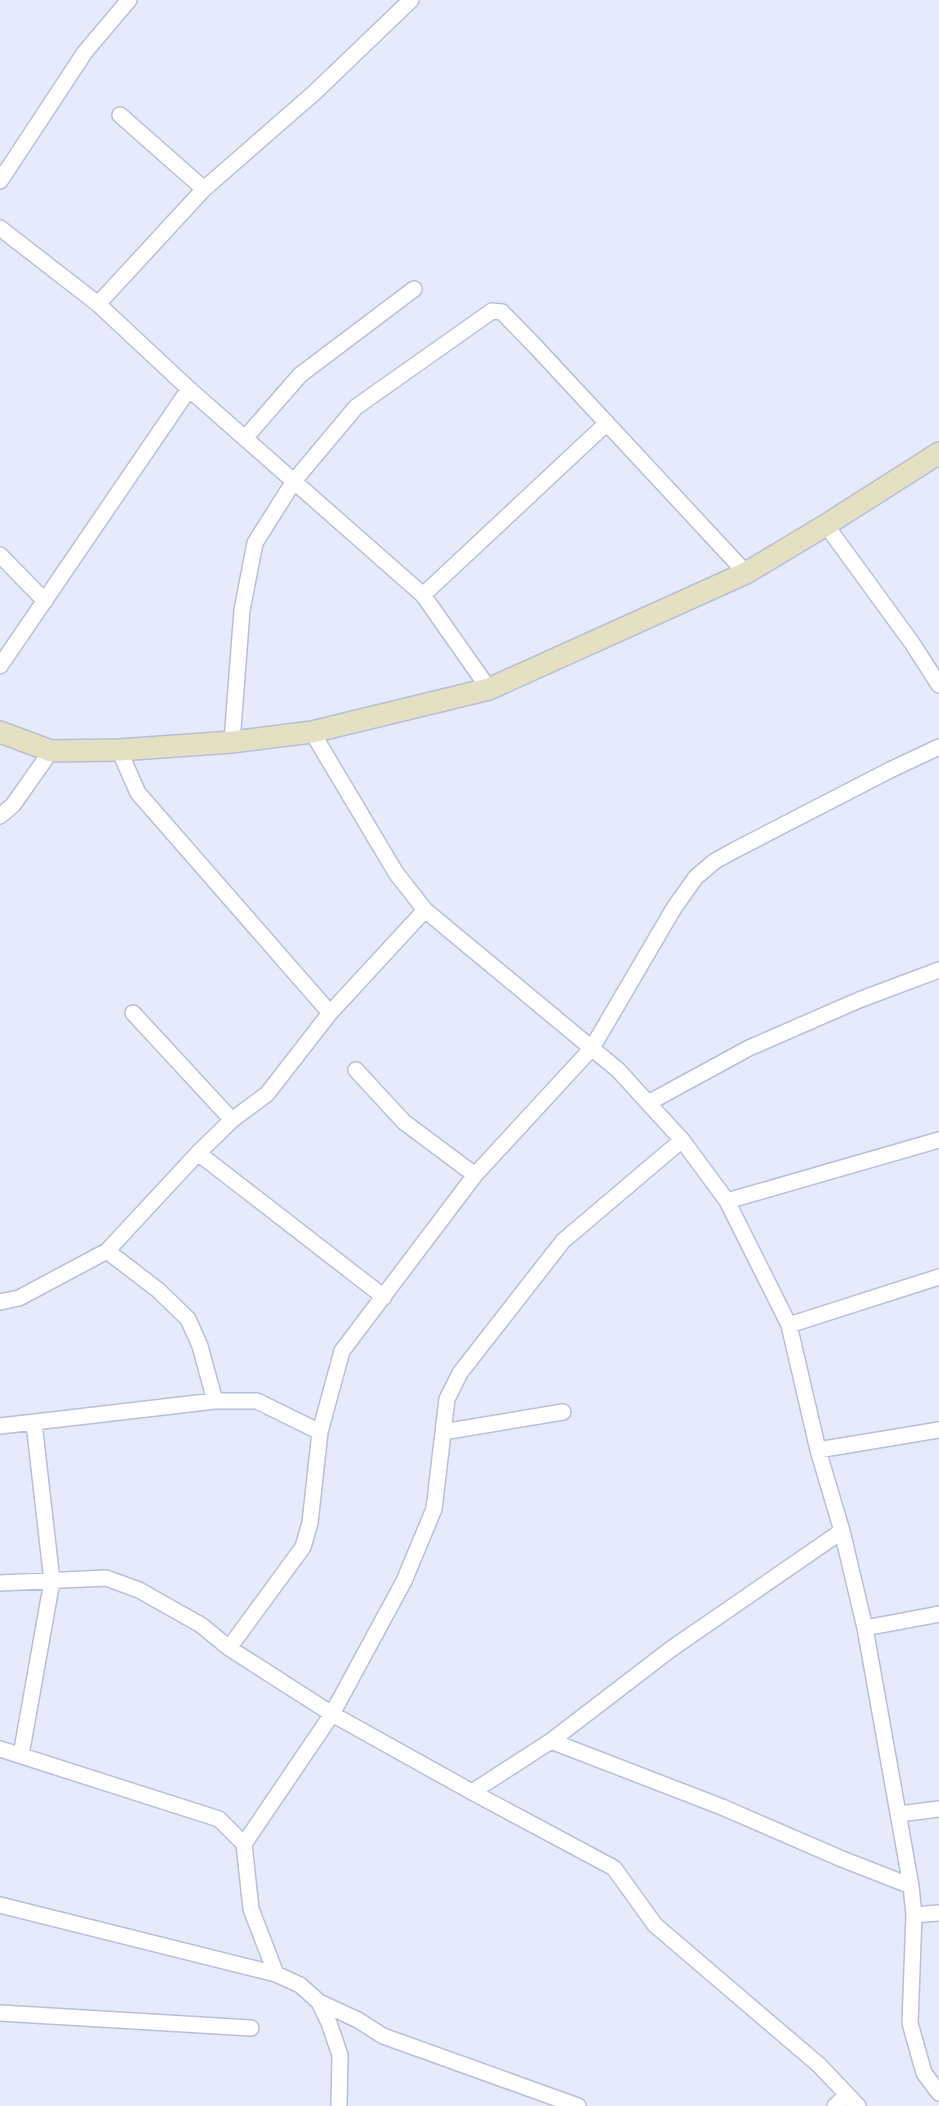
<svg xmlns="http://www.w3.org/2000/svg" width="939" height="2106" font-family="Roboto,sans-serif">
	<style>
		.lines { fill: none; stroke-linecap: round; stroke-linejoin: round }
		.street-casing { stroke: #b9bfd8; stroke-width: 18 }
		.secondary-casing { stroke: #b9bfd8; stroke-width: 24 }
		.street { stroke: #fff; stroke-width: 15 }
		.secondary { stroke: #e4e0c2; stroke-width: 21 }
	</style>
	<rect width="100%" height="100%" fill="#e7eafa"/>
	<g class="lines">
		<defs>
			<path id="street" d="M120,115L204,189
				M0,181L85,52L129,0
				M0,228L98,304L189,389L423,595L489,689
				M98,304L204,189L314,93L411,0
				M246,437L300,375L414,289
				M826,525L912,643L939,685
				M0,555L45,601
				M423,595L607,423
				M0,666L189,389
				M312,732L396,873L425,910L618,1070L682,1140L727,1201L789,1325L818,1450L842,1531L865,1628L911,1886L914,1915L910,2023L924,2073L939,2093
				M232,742L242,610L255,543L294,481L356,407L492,311L502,312L536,347L746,573
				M119,750L138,793L330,1013
				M0,816L13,805L51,751
				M133,1013L232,1120
				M356,1070L404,1122L475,1175
				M648,1103L749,1048L859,1000L939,970
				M198,1153L384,1297
				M727,1201L939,1140
				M107,1251L158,1290L188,1319L200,1346L215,1401
				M0,1302L19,1298L107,1251L198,1153L232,1120L267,1094L330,1013L425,910
				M789,1325L939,1277
				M0,1426L215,1401H257L320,1432
				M443,1432L563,1412
				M818,1450L939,1430
				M0,1583L106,1578L139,1590L201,1625L229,1648L332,1714L472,1792L614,1868L655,1925L819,2065L858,2106
				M865,1628L939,1614
				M229,1648L303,1547L310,1523L320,1432L342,1351L475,1175L592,1048L674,908L696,877L715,861L735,850L890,770L939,747
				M551,1741L722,1807L842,1859L911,1886
				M0,1749L219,1819L244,1844L251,1909L276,1974L300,1985L319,2002L329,2023L340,2055L339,2106
				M21,1755L52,1581L34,1423
				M472,1792L551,1741L671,1649L842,1531
				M899,1814L939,1809
				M244,1844L332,1714L404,1581L434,1509L447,1399L460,1373L563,1241L682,1140
				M0,1905L276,1974
				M914,1915L939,1913
				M319,2002L358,2020L383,2036L578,2106
				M0,2013L251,2028
				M835,2106L847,2095"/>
			<path id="secondary" d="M0,732L51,751L119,750L232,742L312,732L489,689L746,573L826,525L939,453"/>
		</defs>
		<!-- street casing -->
		<use href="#street" class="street-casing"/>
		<!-- secondary casing -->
		<use href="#secondary" class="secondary-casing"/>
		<!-- street -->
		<use href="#street" class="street"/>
		<!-- secondary -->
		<use href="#secondary" class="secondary"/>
	</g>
</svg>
